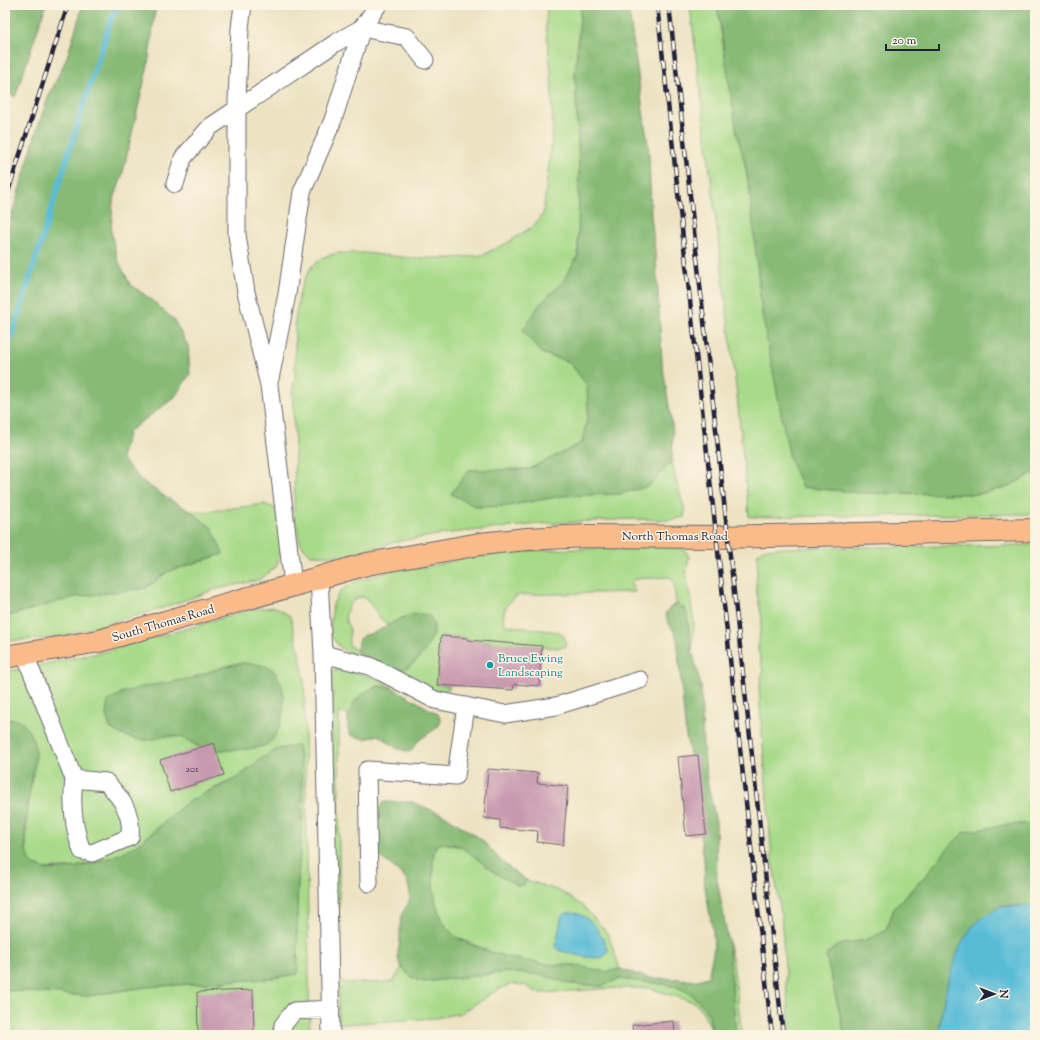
<svg xmlns="http://www.w3.org/2000/svg" width="1040" height="1040" font-family="'Sorts Mill Goudy',serif">
	<style>
		.green { fill: #a8da89; stroke: #657e62; fill-rule: evenodd }
		.forest { fill: #86ba75; stroke: #546e58 }
		.water { fill: #59bcd7; stroke: #3e6f89 }
		.lines { fill: none; stroke-linecap: round; stroke-linejoin: round }
		.stream { stroke: #59bcd7; stroke-width: 5.5 }
		.building { fill: #c798af }
		.minor-casing { stroke: #69666b; stroke-width: 19 }
		.major-casing { stroke: #69666b; stroke-width: 24 }
		.minor { stroke: #fff; stroke-width: 17 }
		.major { stroke: #fabb8b; stroke-width: 22 }
		.rail-casing { stroke: #22223b; stroke-width: 4.5 }
		.rail { stroke: #fcf5e5; stroke-width: 3; stroke-dasharray: 9; stroke-linecap: butt }
		.culture-dot { fill: #0f9aa8; stroke: #fcf5e5; stroke-width: 1.5 }
		.labels { text-anchor: middle; stroke-width: 3; stroke-linejoin: round; paint-order: stroke }
		.number-label { font-size: 10px; fill: #4b4058 }
		.street-label { font-size: 12px; fill: #22223b; stroke: #fcf5e5 }
		.culture-label { font-size: 12px; fill: #0d838f; stroke: #fcf5e5; text-anchor: start }
	</style>
	<rect width="100%" height="100%" fill="#fcf5e5"/>
	<filter id="ink" filterUnits="userSpaceOnUse"><feTurbulence type="fractalNoise" baseFrequency=".025" numOctaves="2"/><feDisplacementMap in="SourceGraphic" scale="8" xChannelSelector="R" yChannelSelector="G"/><feConvolveMatrix kernelMatrix="1 2 1 2 8 2 1 2 1" color-interpolation-filters="sRGB"/></filter>
	<filter id="wash" filterUnits="userSpaceOnUse"><feTurbulence type="fractalNoise" baseFrequency=".012" numOctaves="4" result="noise"/><feDisplacementMap in="SourceGraphic" scale="16" xChannelSelector="R" yChannelSelector="G"/><feGaussianBlur stdDeviation="0.9" result="paint"/><feColorMatrix in="noise" values="0 0 0 0 0 0 0 0 0 0 0 0 0 0 0 0 0 1.4 0 .05"/><feComposite in="paint" operator="in"/></filter>
	<g filter="url(#wash)">
		<rect width="100%" height="100%" fill="#ede3c3"/>
		<!-- green -->
		<path class="green" d="M547,5H581L575,74L579,164L578,255L562,283L540,304L541,353L569,362L587,385L588,414L582,443L529,469L469,470L451,494L477,507L507,506L562,496L649,486L672,461L676,481L685,510L684,517L669,520L632,519L540,524L451,533L400,541L342,556L311,555L301,545L294,517L295,445L292,391L295,377V320L300,291L305,278L312,266L324,257L337,253H365L410,258H454L482,255L509,242L533,226L543,214L553,128L551,71L546,28Z
			M690,5H717L750,193L762,314L802,487L861,493L979,494L1008,487L1033,473L1035,465V514L749,517L737,395Z
			M264,504L277,509L283,547L276,567L259,580L217,589L159,609L69,635L41,639L5,641V617L75,597L146,588L167,572L223,554L212,528L190,511L205,512Z
			M1035,545V823L1005,825L932,869L895,906L886,930C879,933 872,938 865,940C848,944 838,941 826,956L845,1035H790L781,913L772,860L760,707L759,688L763,671L758,648L762,619L756,589L758,553L763,549L778,548Z
			M635,547H679L685,550L689,557L686,571L694,623L692,651L687,614L678,604L676,605L674,582L670,577L635,579L631,583L635,592L519,595C507,601 502,611 504,623L510,626L559,632L564,636L566,646L559,648L467,640V638L441,636L437,685L449,686V689C435,698 404,678 391,672C418,669 423,651 434,629L429,615C414,612 402,618 389,626L381,619L366,598L359,597C350,602 344,610 346,621C347,625 350,627 350,630C350,636 347,641 350,646L369,659L346,651L340,647L331,636L330,629L333,604L338,595L343,589L359,580L397,569L426,567L465,558L520,551Z
			M275,607L290,616L299,651L304,678L310,1035H5V990L87,996L146,987L266,979L297,974C297,944 296,913 298,883C300,838 307,790 298,746L271,753L237,778L210,790L185,804L141,842L117,856L75,867L45,869L32,864L26,849L27,819L30,789L34,774L20,721L5,719V672L103,652L196,626L251,609ZM243,663L258,665L206,750L181,737L122,735L110,728L106,715L120,693L188,679L229,665Z
			M340,669L377,678L393,688L379,686L355,701L349,714L339,713V920L331,921L332,671Z
			M443,843L464,848L487,867L524,885L526,880L560,891L584,907L608,934L620,969L606,972L574,965H554L525,961L496,954L456,937L446,927L437,908L433,887V858L436,845ZM558,937L601,958L594,956L586,957L558,950L555,944Z
			M728,941L733,962L742,1035H736Z
			M402,967C407,975 415,980 424,982L506,972L543,975L571,984L602,986L619,979L663,984L677,987L690,993L701,1004L709,1015L712,1030L703,1012L694,1002L649,988H616L542,993L534,991L525,985L512,984L499,989L461,1013L436,1018L344,1024L338,1020V978L340,981L348,983L393,982Z"/>
		<!-- forest -->
		<path class="forest" d="M5,5H46L15,97L5,91Z
			M83,5H156L148,65L122,176L113,202L111,231L117,258L130,284L153,301L174,320L188,346L190,374L174,398L129,431L121,458L141,480L164,496L190,511L212,528L223,554L167,572L146,588L75,597L5,617V244L11,218L38,126L48,98L67,57Z
			M581,5H628L649,152L651,216L656,260L662,361L673,431L672,461L649,486L620,494L562,496L507,506L477,507L451,494L469,470L529,469L582,443L588,414L587,385L569,362L541,353L523,330L540,304L562,283L578,255L579,164L575,74Z
			M717,5H1035V465L1033,473L1008,487L979,494L861,493L802,487L790,460L762,314L750,193L745,164L737,134Z
			M677,604L684,608L687,614L692,651L701,686L703,744L707,780L716,822L717,879L728,940L736,1035H713L709,1015L701,1004L690,993L677,987L663,984L619,979L602,986L570,984L543,975L506,972L424,982C412,980 396,967 398,953C398,948 400,945 400,941C400,933 400,926 401,919C404,903 414,907 408,884C404,872 382,861 374,850L376,815L383,802H412L446,816L482,840L502,862L526,880L524,885L518,886C508,880 497,875 488,868C473,856 458,838 436,845L433,858V887L437,908L446,927L456,937L469,944L496,954L525,961L554,965H574L606,972L620,969L649,978L680,979L694,981L708,977L714,948L713,932L705,888L704,858L699,828L691,758L686,736L677,639C674,627 667,627 666,612L671,607Z
			M415,614L429,615C432,620 434,624 434,630C433,644 411,672 396,671C386,671 366,656 357,651L358,641L363,636L376,632L401,618Z
			M243,663C252,664 266,664 273,670C290,686 286,733 266,745C256,750 215,752 205,749C196,747 189,740 180,737C170,734 160,738 150,740C135,741 123,736 110,728L106,714L108,701C131,685 160,685 187,679C206,675 223,665 243,663Z
			M379,686L393,688L438,714L441,721L438,727L419,740L410,752L396,748L379,735L365,739L350,735C341,714 358,691 379,686Z
			M5,719L20,720C43,746 35,760 30,790C27,806 23,833 26,849C27,854 30,859 32,864C36,865 42,869 46,869C73,872 119,858 141,842C157,831 169,816 184,805C200,792 222,788 238,777C259,762 270,746 298,746C307,791 300,838 298,883C296,913 298,944 298,974L266,979L146,987L87,996L5,990Z
			M1035,823V906H1001L941,1013L939,1035H845L826,956C838,941 848,944 865,940C872,938 879,933 886,930L895,906L920,882L947,849L964,832L1005,825Z"/>
		<!-- water -->
		<path class="water" d="M1001,906H1035V1035H939C941,1004 953,945 976,923C983,916 993,911 1001,906Z
			M571,912C592,915 600,932 608,950L604,957C595,960 563,954 555,947L562,916L564,914Z"/>
		<g class="lines">
			<!-- stream -->
			<path class="stream" d="M5,356C42,242 75,128 113,14L121,5"/>
		</g>
		<g id="blocks">
			<!-- building -->
			<path class="building" d="M441,636L468,638L467,640L542,646L539,686L514,684L513,690L437,685Z
				M214,743L224,775L170,792L160,760Z
				M698,755L706,834L686,836L678,757Z
				M488,769L538,773L537,783L568,786L563,845L537,842L538,831L500,828V820L484,818Z
				M253,990L254,1035H198L197,992Z
				M674,1021L675,1035H633L632,1025Z"/>
		</g>
	</g>
	<g filter="url(#ink)">
		<use href="#blocks" fill-opacity="0" stroke="#69666b" stroke-width="1"/>
		<g class="lines">
			<defs>
				<path id="minor" d="M243,5L240,28L237,100V235L246,292L269,385L293,585
					M175,184L183,158L210,127L337,42L362,28L407,37L425,60
					M270,379L287,294L302,192L333,120L362,28L378,5
					M319,578L323,654L331,1035
					M323,654L370,666L435,700L505,714L556,706L640,680
					M25,655L74,779C71,804 73,827 82,851L92,853L130,837C133,813 121,798 106,782L74,779
					M369,883L367,770L456,776L466,706
					M282,1035L283,1025L294,1011L331,1009"/>
				<path id="major" d="M5,657L99,641L367,564L480,544L527,539L588,536L718,537L1035,530"/>
			</defs>
			<!-- minor casing -->
			<use href="#minor" class="minor-casing"/>
			<!-- major casing -->
			<use href="#major" class="major-casing"/>
			<!-- minor -->
			<use href="#minor" class="minor"/>
			<!-- major -->
			<use href="#major" class="major"/>
			<defs>
				<path id="rail" d="M657,5L772,1035
					M669,5L783,1035
					M5,201L68,5"/>
			</defs>
			<!-- rail casing -->
			<use href="#rail" class="rail-casing"/>
			<!-- rail -->
			<use href="#rail" class="rail"/>
		</g>
	</g>
	<!-- markers -->
	<circle class="culture-dot" cx="490" cy="665" r="4"/>
	<g class="labels">
		<!-- number labels -->
		<g class="number-label">
			<text x="192" y="772">201</text>
		</g>
		<!-- street labels -->
		<g class="street-label">
			<text x="675" y="540">North Thomas Road</text>
			<text transform="translate(163 623) rotate(-16)" y="4">South Thomas Road</text>
		</g>
		<!-- culture labels -->
		<g class="culture-label">
			<text x="498" y="662">Bruce Ewing<tspan x="498" dy="14">Landscaping</tspan></text>
		</g>
	</g>
	<!-- margin -->
	<rect width="1040" height="1040" fill="none" stroke="#fcf5e5" stroke-width="20"/>
	<!-- north arrow -->
	<g transform="translate(994 994) rotate(90)" stroke="#fcf5e5" stroke-width="3" paint-order="stroke">
	<path d="M0-3L7 15L0 10L-7 15Z" fill="#22223b"/>
	<text y="-6" font-size="11" font-weight="bold" text-anchor="middle" fill="#22223b">N</text>
	</g>
	<!-- scale -->
	<path d="M886 44v6h53v-6" fill="none" stroke="#22223b" stroke-width="2"/>
	<text x="892" y="44" font-size="12" fill="#22223b" stroke="#fcf5e5" stroke-width="3" paint-order="stroke">20 m</text>
</svg>
